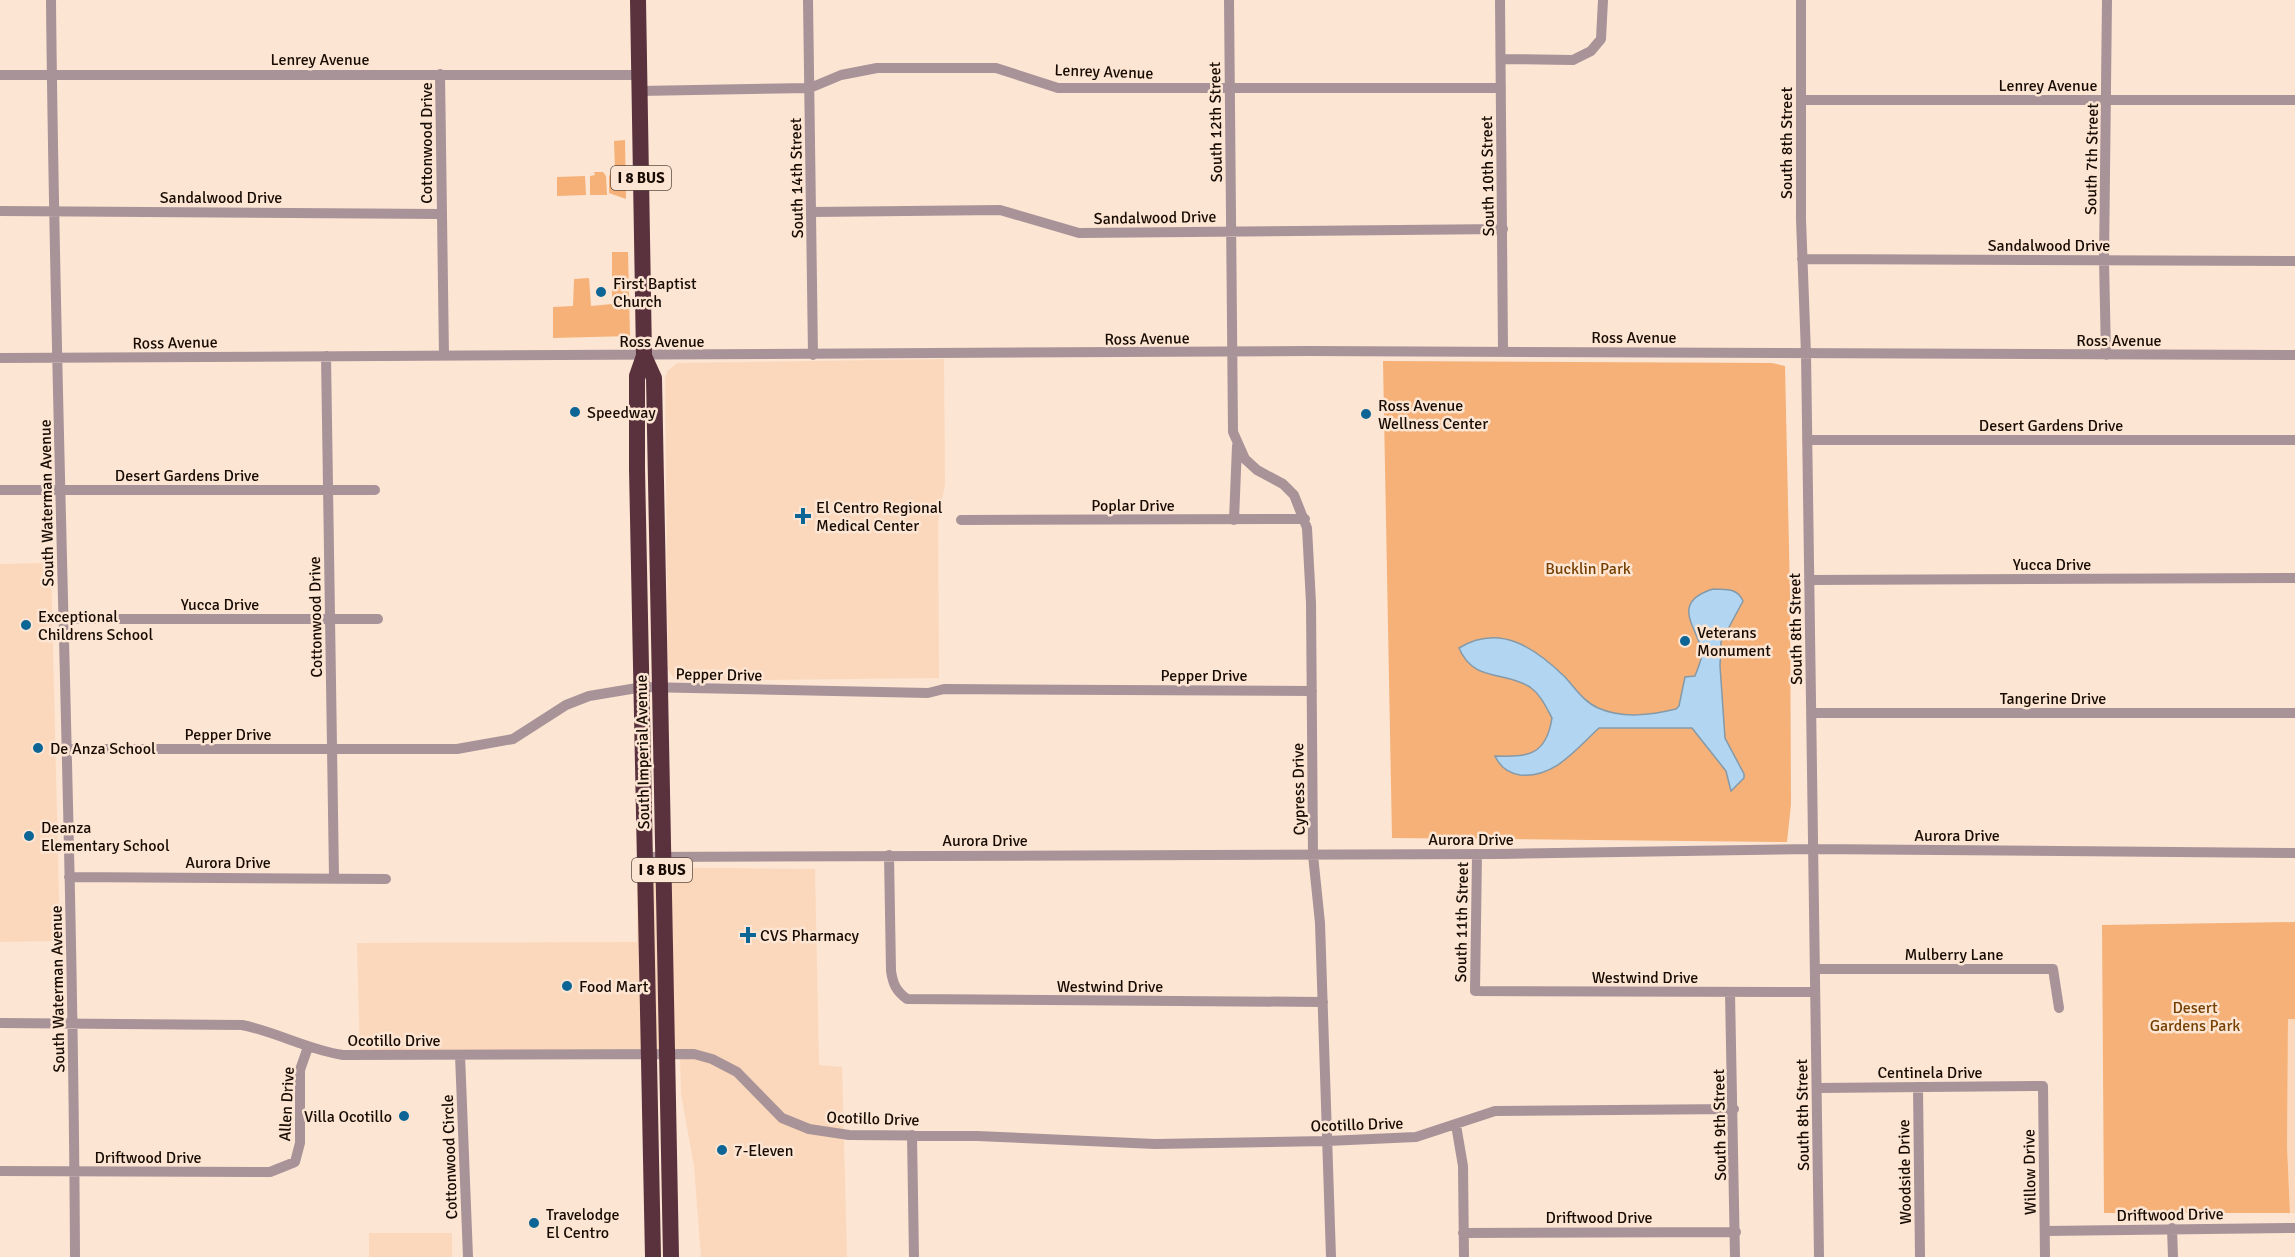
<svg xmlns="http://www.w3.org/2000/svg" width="2295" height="1257" font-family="Signika,sans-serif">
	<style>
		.built { fill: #fbd8bb }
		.green { fill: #f5b177 }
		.water { fill: #b2d6f1; stroke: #8499a9; stroke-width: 1.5 }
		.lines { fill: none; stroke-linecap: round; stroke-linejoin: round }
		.minor { stroke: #a89398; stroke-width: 10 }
		.highway { stroke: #5a323e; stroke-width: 16 }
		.poi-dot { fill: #0d6595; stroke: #fde5d3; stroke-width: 2 }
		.labels { text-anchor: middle; stroke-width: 5; stroke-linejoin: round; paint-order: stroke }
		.shield { fill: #fde5d3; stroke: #5c4c41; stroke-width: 1.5 }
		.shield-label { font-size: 15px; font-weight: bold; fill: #170b02 }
		.street-label { font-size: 16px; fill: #170b02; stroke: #fde5d3 }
		.poi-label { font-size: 16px; fill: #170b02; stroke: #fde5d3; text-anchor: start }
		.park-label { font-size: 16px; fill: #754002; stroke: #fde5d3 }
	</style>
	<rect width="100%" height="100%" fill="#fde5d3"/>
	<!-- built -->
	<path class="built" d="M944,359L945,484L938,523L939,678L681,681L674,678L668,669L665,378L668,370L678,363Z
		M51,563L60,941L0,942V564Z
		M637,867L815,869L819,1065L842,1067L847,1257H701L694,1166L681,1094L680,1054L360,1056L357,943L637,942Z
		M2288,1019H2295V1213H2290L2287,1146Z
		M369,1233H452V1257H369Z"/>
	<!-- green -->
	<path class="green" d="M625,140L626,199L609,193V176L615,169L614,141Z
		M594,172H603L606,176L607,195H590V176L595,175Z
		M585,176L586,195L557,196V177Z
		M612,252H628L630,336L553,338V307L573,306L574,279L589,278L591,306L612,304Z
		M1383,361L1772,363L1785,366L1790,593L1791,804L1787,842L1392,838Z
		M2295,922V1019H2288L2287,1146L2290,1213H2104L2102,925Z"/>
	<!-- water -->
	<path class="water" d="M1713,589C1725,590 1737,587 1743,601L1721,642L1720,666L1725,738L1744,774V778L1731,791L1726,771L1692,728H1599C1576,749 1555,778 1520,775C1508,773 1500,767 1495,756C1528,757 1546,756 1552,718C1546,707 1541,695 1530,687C1503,670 1474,683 1459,648C1500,623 1535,648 1565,677C1575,688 1584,702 1598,708C1623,719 1651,715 1676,709L1679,706L1685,677L1695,676C1697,670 1702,660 1702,653C1699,629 1668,603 1713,589Z"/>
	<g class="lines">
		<!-- minor -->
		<path class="minor" d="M51,0C55,419 73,838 75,1257
			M808,0L813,355
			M1229,0L1233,432L1245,459L1257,470L1283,484L1294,495L1307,528L1311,603L1313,855L1320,923L1331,1257
			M1500,0L1503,351
			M1801,0V219L1806,354L1819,1257
			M1501,59L1573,60L1591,51L1601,39L1603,0
			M440,74L444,356
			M0,75H639
			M639,91L810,88L841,75L877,68H996L1058,88H1501
			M1801,100H2295
			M0,211L441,214
			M812,212L1000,210L1079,233L1503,229
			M1802,259L2295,261
			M2106,355L2104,260L2107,0
			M326,356L334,877
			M0,358L1307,351L2295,355
			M1807,440H2295
			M0,490H375
			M961,520L1305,519
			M1234,520L1237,446
			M1809,580L2295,578
			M63,619H378
			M1811,713H2295
			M66,749H457L513,739L566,705L589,696L643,687L928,693L944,689L1312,691
			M1477,854L1475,991L1815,992
			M889,855L891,971C893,984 896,991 907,999L1323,1002
			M646,857L1500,854L1812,849L2295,853
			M69,877L386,879
			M1815,969H2053L2059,1008
			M1730,992L1735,1257
			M0,1023L242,1025C277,1032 308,1050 343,1055L694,1054L712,1059L737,1072L782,1118L809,1129L849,1135L977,1136L1155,1144L1327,1141L1416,1137L1495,1111L1734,1109
			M460,1055L468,1257
			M1918,1087L1920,1257
			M1817,1088L2043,1086L2045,1257
			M1456,1125L1463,1166L1464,1257
			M912,1135L914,1257
			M0,1171L270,1172L295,1162L300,1143V1070L308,1047
			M2172,1228L2173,1257
			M2045,1231L2295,1228
			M1463,1233L1736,1232"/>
		<!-- highway -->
		<path class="highway" d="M638,0L644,356L637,376V469L653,1257
			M644,356L654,378L671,1257"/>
	</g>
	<!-- markers -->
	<g class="poi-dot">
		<circle cx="601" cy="292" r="6"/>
		<circle cx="575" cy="412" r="6"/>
		<circle cx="1366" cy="414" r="6"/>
		<path d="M800 507h6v6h6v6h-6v6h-6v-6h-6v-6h6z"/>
		<circle cx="26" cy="625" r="6"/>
		<circle cx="1685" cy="641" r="6"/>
		<circle cx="38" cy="748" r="6"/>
		<circle cx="29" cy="836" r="6"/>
		<path d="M745 926h6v6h6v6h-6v6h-6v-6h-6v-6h6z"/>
		<circle cx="567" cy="986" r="6"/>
		<circle cx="404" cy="1116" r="6"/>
		<circle cx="722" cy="1150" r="6"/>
		<circle cx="534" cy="1223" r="6"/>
	</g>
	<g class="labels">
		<!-- shield labels -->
		<g class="shield">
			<rect x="611" y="166" width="60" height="24" rx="4.5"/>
			<rect x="632" y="858" width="60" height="24" rx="4.5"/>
		</g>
		<g class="shield-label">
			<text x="641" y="183">I 8 BUS</text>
			<text x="662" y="875">I 8 BUS</text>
		</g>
		<!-- street labels -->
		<g class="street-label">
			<text x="320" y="65">Lenrey Avenue</text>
			<text transform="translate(1104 71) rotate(2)" y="6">Lenrey Avenue</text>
			<text x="2048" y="91">Lenrey Avenue</text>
			<text transform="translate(1215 122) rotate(-91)" y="6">South 12th Street</text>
			<text transform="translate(426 143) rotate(-90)" y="6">Cottonwood Drive</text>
			<text transform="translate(1786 143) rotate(-90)" y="6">South 8th Street</text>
			<text transform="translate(2091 159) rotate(-89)" y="6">South 7th Street</text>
			<text transform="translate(1487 176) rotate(-91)" y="6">South 10th Street</text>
			<text transform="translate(796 178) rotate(-91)" y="6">South 14th Street</text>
			<text x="221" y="203">Sandalwood Drive</text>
			<text transform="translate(1155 217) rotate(-1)" y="6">Sandalwood Drive</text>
			<text x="2049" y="251">Sandalwood Drive</text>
			<text x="1634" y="343">Ross Avenue</text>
			<text transform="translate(1147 338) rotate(-1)" y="6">Ross Avenue</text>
			<text x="2119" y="346">Ross Avenue</text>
			<text x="662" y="347">Ross Avenue</text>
			<text transform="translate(175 342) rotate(-1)" y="6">Ross Avenue</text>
			<text x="2051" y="431">Desert Gardens Drive</text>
			<text x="187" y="481">Desert Gardens Drive</text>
			<text transform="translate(46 503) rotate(-91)" y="6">South Waterman Avenue</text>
			<text x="1133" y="511">Poplar Drive</text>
			<text x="2052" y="570">Yucca Drive</text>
			<text x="220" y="610">Yucca Drive</text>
			<text transform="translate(315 617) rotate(-91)" y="6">Cottonwood Drive</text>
			<text transform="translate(1795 629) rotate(-91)" y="6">South 8th Street</text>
			<text transform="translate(719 674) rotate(1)" y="6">Pepper Drive</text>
			<text x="1204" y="681">Pepper Drive</text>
			<text x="2053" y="704">Tangerine Drive</text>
			<text x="228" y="740">Pepper Drive</text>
			<text transform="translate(642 752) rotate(-91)" y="6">South Imperial Avenue</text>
			<text transform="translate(1298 789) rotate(-91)" y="6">Cypress Drive</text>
			<text x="1957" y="841">Aurora Drive</text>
			<text x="1471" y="845">Aurora Drive</text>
			<text x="985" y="846">Aurora Drive</text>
			<text x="228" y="868">Aurora Drive</text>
			<text transform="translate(1461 922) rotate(-89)" y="6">South 11th Street</text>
			<text x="1954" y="960">Mulberry Lane</text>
			<text x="1645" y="983">Westwind Drive</text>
			<text x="1110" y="992">Westwind Drive</text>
			<text transform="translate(57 989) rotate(-91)" y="6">South Waterman Avenue</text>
			<text x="394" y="1046">Ocotillo Drive</text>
			<text x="1930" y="1078">Centinela Drive</text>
			<text transform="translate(286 1104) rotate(-87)" y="6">Allen Drive</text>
			<text transform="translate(1802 1115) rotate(-91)" y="6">South 8th Street</text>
			<text transform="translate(873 1118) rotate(2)" y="6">Ocotillo Drive</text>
			<text transform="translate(1357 1124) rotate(-2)" y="6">Ocotillo Drive</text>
			<text transform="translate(1719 1125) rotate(-91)" y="6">South 9th Street</text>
			<text x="148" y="1163">Driftwood Drive</text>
			<text transform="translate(449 1157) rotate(-92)" y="6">Cottonwood Circle</text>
			<text transform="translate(1904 1172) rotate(-91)" y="6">Woodside Drive</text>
			<text transform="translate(2029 1172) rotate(-91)" y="6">Willow Drive</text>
			<text transform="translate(2170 1214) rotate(-1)" y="6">Driftwood Drive</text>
			<text x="1599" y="1223">Driftwood Drive</text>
		</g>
		<!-- poi labels -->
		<g class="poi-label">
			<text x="613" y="289">First Baptist<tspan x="613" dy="18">Church</tspan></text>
			<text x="1378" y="411">Ross Avenue<tspan x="1378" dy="18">Wellness Center</tspan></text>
			<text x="587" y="418">Speedway</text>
			<text x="816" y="513">El Centro Regional<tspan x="816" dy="18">Medical Center</tspan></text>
			<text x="38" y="622">Exceptional<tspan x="38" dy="18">Childrens School</tspan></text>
			<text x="1697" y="638">Veterans<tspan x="1697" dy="18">Monument</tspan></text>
			<text x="50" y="754">De Anza School</text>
			<text x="41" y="833">Deanza<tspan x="41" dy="18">Elementary School</tspan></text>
			<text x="760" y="941">CVS Pharmacy</text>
			<text x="579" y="992">Food Mart</text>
			<text x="392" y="1122" text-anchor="end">Villa Ocotillo</text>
			<text x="734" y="1156">7-Eleven</text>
			<text x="546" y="1220">Travelodge<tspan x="546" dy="18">El Centro</tspan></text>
		</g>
		<!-- park labels -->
		<g class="park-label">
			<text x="1588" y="574">Bucklin Park</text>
			<text x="2195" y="1013">Desert<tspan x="2195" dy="18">Gardens Park</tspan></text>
		</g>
	</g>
</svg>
